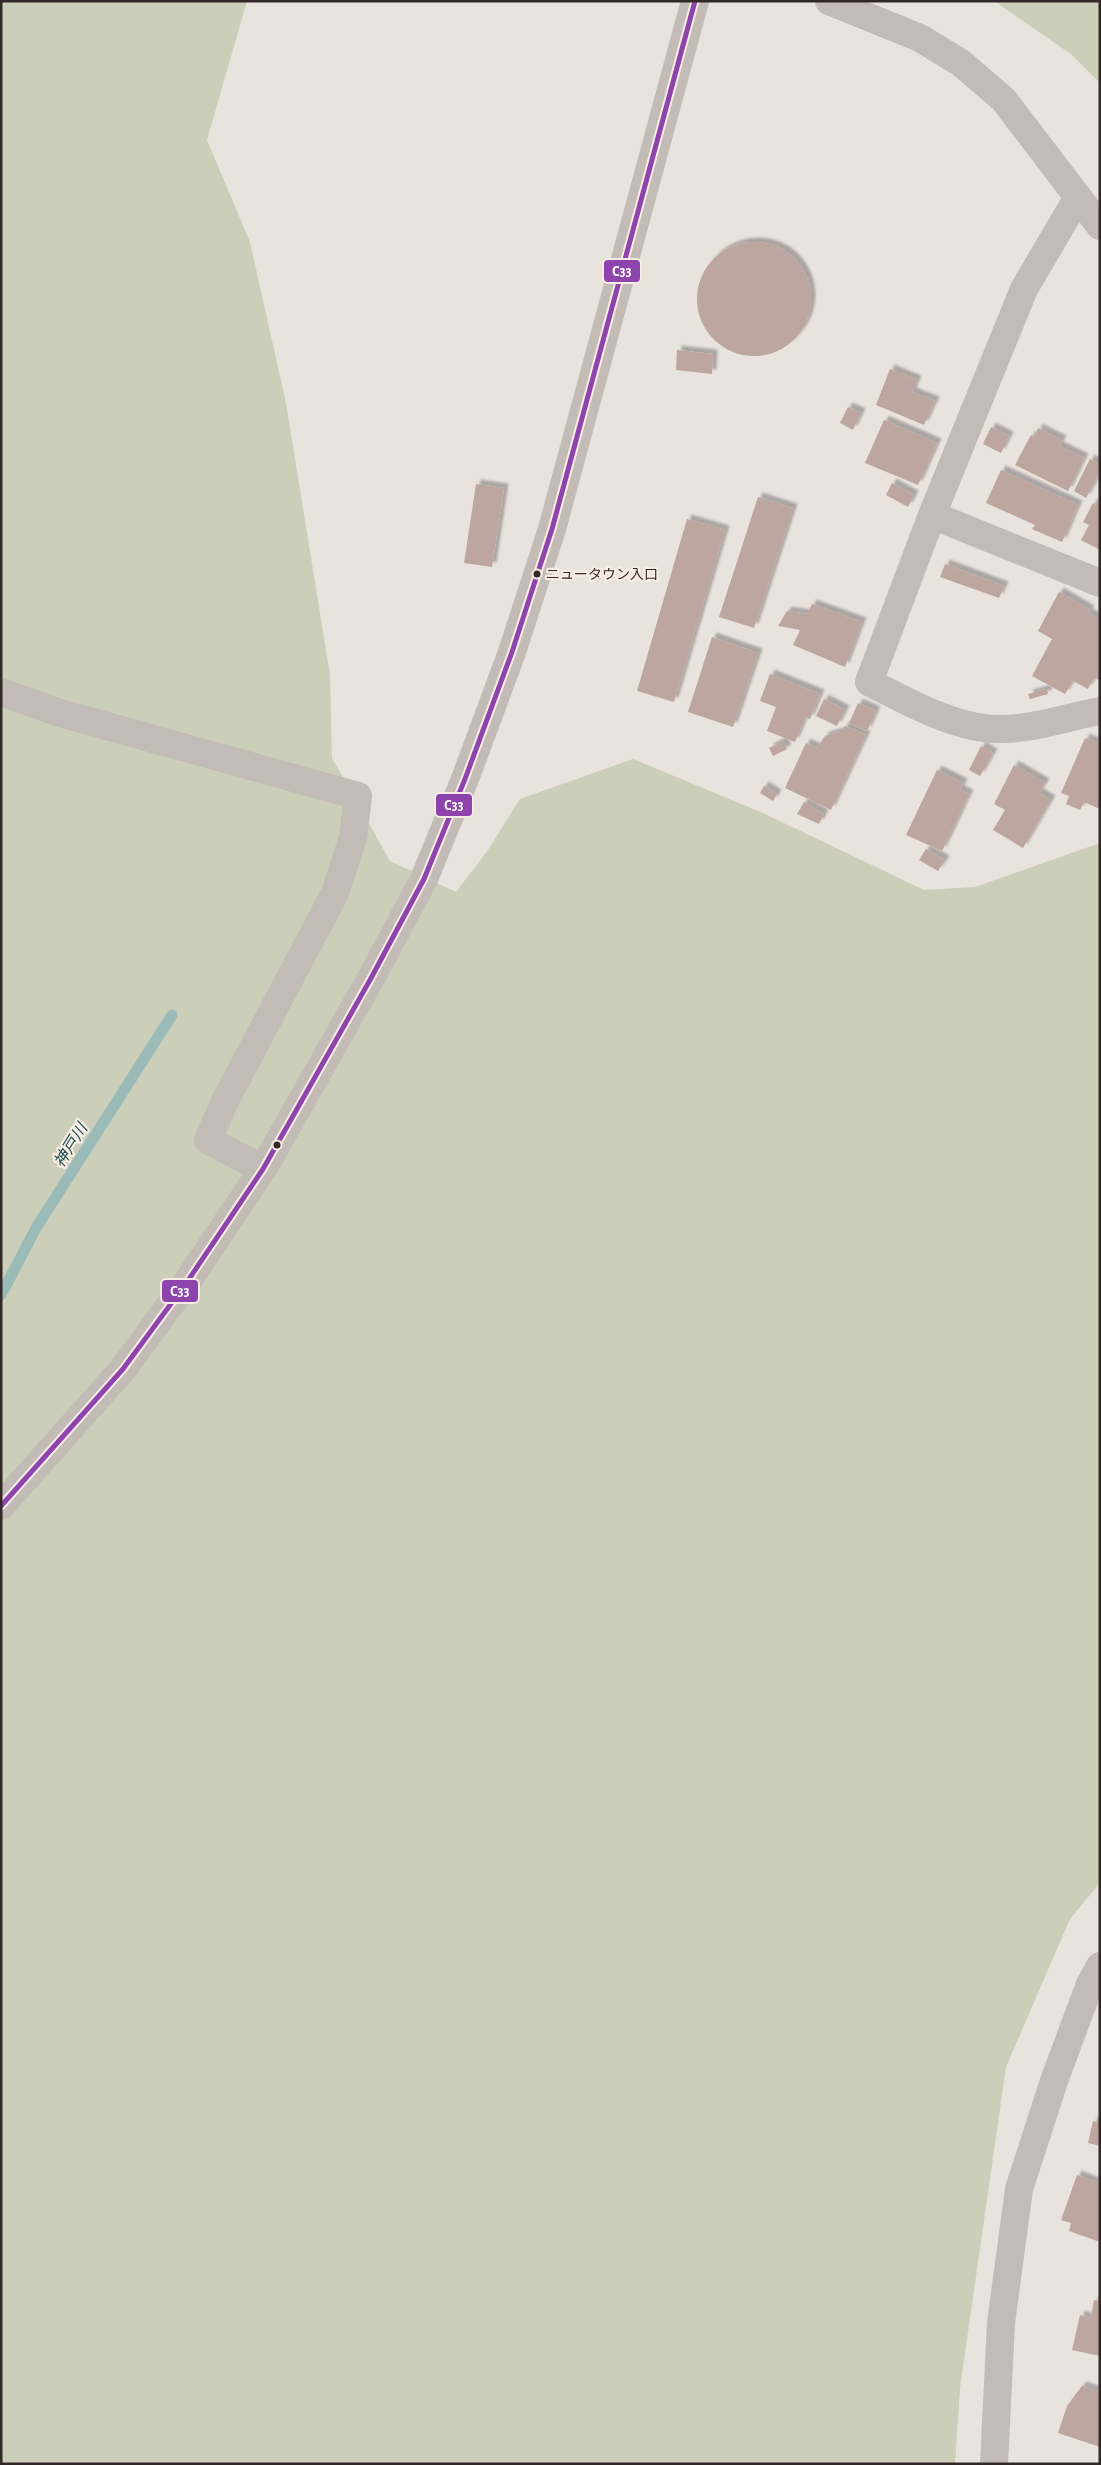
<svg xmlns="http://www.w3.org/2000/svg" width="1101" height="2465" font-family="'Alegreya Sans','Noto Sans JP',sans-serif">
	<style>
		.green { fill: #cbceb8 }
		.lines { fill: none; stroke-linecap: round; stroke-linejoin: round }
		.stream { stroke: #9bbbb8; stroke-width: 11 }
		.building { fill: #bca69f; filter: url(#shadow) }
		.minor { stroke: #c2bbb6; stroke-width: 28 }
		.tertiary { stroke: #c2bbb6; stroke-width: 28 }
		.bus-1-casing { stroke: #f7ece3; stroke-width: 9 }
		.bus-1 { stroke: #8e44ad; stroke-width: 5 }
		.bus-dot { fill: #322825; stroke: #f7ece3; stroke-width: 2 }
		.labels { text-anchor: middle; stroke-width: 4.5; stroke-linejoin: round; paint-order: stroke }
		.bus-label { font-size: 14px; fill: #322825; stroke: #f7ece3; text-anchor: start }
		.water-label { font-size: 16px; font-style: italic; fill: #1e5050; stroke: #f7ece3 }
		.line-badge { stroke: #f7ece3; stroke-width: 2 }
		.badge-label { font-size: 14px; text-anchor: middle; font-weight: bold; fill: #fff }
	</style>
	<defs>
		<filter id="shadow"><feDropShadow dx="4.5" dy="-4.5" stdDeviation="1" flood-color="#0004"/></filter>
	</defs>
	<rect width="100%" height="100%" fill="#e9e3dd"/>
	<!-- green -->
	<path class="green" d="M1,1H247L207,140L250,242L286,403L330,675L332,758L390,861L456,892L488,850L520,799L633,759L763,813L924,890L975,887L1100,843V1883L1070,1919L1006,2067L960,2388L955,2464H1Z
		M994,1H1100V83L1071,54Z"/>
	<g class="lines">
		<!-- stream -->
		<path class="stream" d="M1,1295L36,1228L172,1015"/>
	</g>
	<!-- building -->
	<path class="building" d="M697 299a57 57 0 1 1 114 0a57 57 0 1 1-114 0Z
		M677,350L713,354L712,374L676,370Z
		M890,369L917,380L912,392L935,401L924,425L876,405Z
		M848,407L861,413L853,430L840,423Z
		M884,420L937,443L918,485L865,463Z
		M991,427L1009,436L1001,453L983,444Z
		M1038,428L1062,440L1059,446L1084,458L1068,491L1015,465L1031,435L1035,437Z
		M1090,459L1100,464V472L1086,498L1074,491Z
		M1001,470L1078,505L1062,542L1032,529L1035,525L986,503Z
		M892,483L914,495L908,507L886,495Z
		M476,484L504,488L492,567L464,563Z
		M758,497L793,508L754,628L719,617Z
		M1100,499V550L1081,540L1089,525L1083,522L1093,503L1096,505Z
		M687,519L725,530L674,702L637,691Z
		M945,564L1004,586L999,598L940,577Z
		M1059,592L1090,610L1088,613L1100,619V680L1094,678L1088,689L1073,681L1065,694L1032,676L1052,639L1038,631Z
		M812,604L862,622L845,667L793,645L800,630L778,626L787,611L807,614Z
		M712,637L758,653L733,727L688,712Z
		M770,674L820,694L810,719L805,717L795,742L767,731L776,707L760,701Z
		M1047,689L1048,694L1030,699L1028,694Z
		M824,699L845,710L837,726L816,716Z
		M858,703L876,711L867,731L849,723Z
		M845,726L866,735L831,810L785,788L806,743L817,748L825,736L842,731Z
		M1085,738L1100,744V809L1084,802L1080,810L1066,804L1069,796L1061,793Z
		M783,741L787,749L773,756L769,748Z
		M981,746L993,753L980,776L969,770Z
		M1014,765L1045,783L1039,793L1051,800L1023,848L993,830L1005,810L994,804Z
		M937,770L963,783L960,790L969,794L942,851L906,835Z
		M764,786L777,794L773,801L760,793Z
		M804,802L824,814L819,824L797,814Z
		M926,849L945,860L938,871L919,860Z
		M1093,2121L1100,2123V2146L1088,2143Z
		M1077,2175L1100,2184V2242L1069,2231L1071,2223L1061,2220Z
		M1094,2300L1100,2301V2356L1072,2350L1080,2315L1091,2318Z
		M1082,2386L1100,2392V2447L1058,2433L1067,2406Z"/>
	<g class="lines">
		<!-- minor -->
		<path class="minor" d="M1078,197L1024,289L932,515L869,682C906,701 956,729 998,729C1030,730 1068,717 1100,711
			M932,515L1100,583
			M1,692L60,713L358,796L353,838L335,893L225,1101L208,1140L263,1169
			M994,2464L1001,2323L1019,2189L1054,2081L1090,1984L1100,1966"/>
		<!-- tertiary -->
		<path class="tertiary" d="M829,1L920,38L961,63L1004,100L1100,226
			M1,1506L123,1369L187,1282L263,1169L370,980L424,879L465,779L512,652L552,529L695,1"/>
		<defs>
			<path id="bus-1" d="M1,1506L123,1369L187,1282L263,1169L370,980L424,879L465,779L512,652L552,529L695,1"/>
		</defs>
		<!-- bus-1 casing -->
		<use href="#bus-1" class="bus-1-casing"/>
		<!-- bus-1 -->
		<use href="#bus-1" class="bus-1"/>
	</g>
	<!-- markers -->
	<g class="bus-dot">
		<circle cx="537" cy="574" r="4.5"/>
		<circle cx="277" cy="1145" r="4.5"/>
	</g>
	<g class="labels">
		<!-- bus labels -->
		<g class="bus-label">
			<text x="546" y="579">ニュータウン入口</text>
		</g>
		<!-- water labels -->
		<g class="water-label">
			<text transform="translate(70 1145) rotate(-58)" y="6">神戸川</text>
		</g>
	</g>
	<g class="line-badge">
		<rect x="603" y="259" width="38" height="24" rx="5" fill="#8e44ad"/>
		<rect x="435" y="793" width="38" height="24" rx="5" fill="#8e44ad"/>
		<rect x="161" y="1279" width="38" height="24" rx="5" fill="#8e44ad"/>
	</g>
	<g class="badge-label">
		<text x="622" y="276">C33</text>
		<text x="454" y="810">C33</text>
		<text x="180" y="1296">C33</text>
	</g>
	<!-- border -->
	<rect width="1101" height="2465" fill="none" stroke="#322825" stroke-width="5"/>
</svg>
